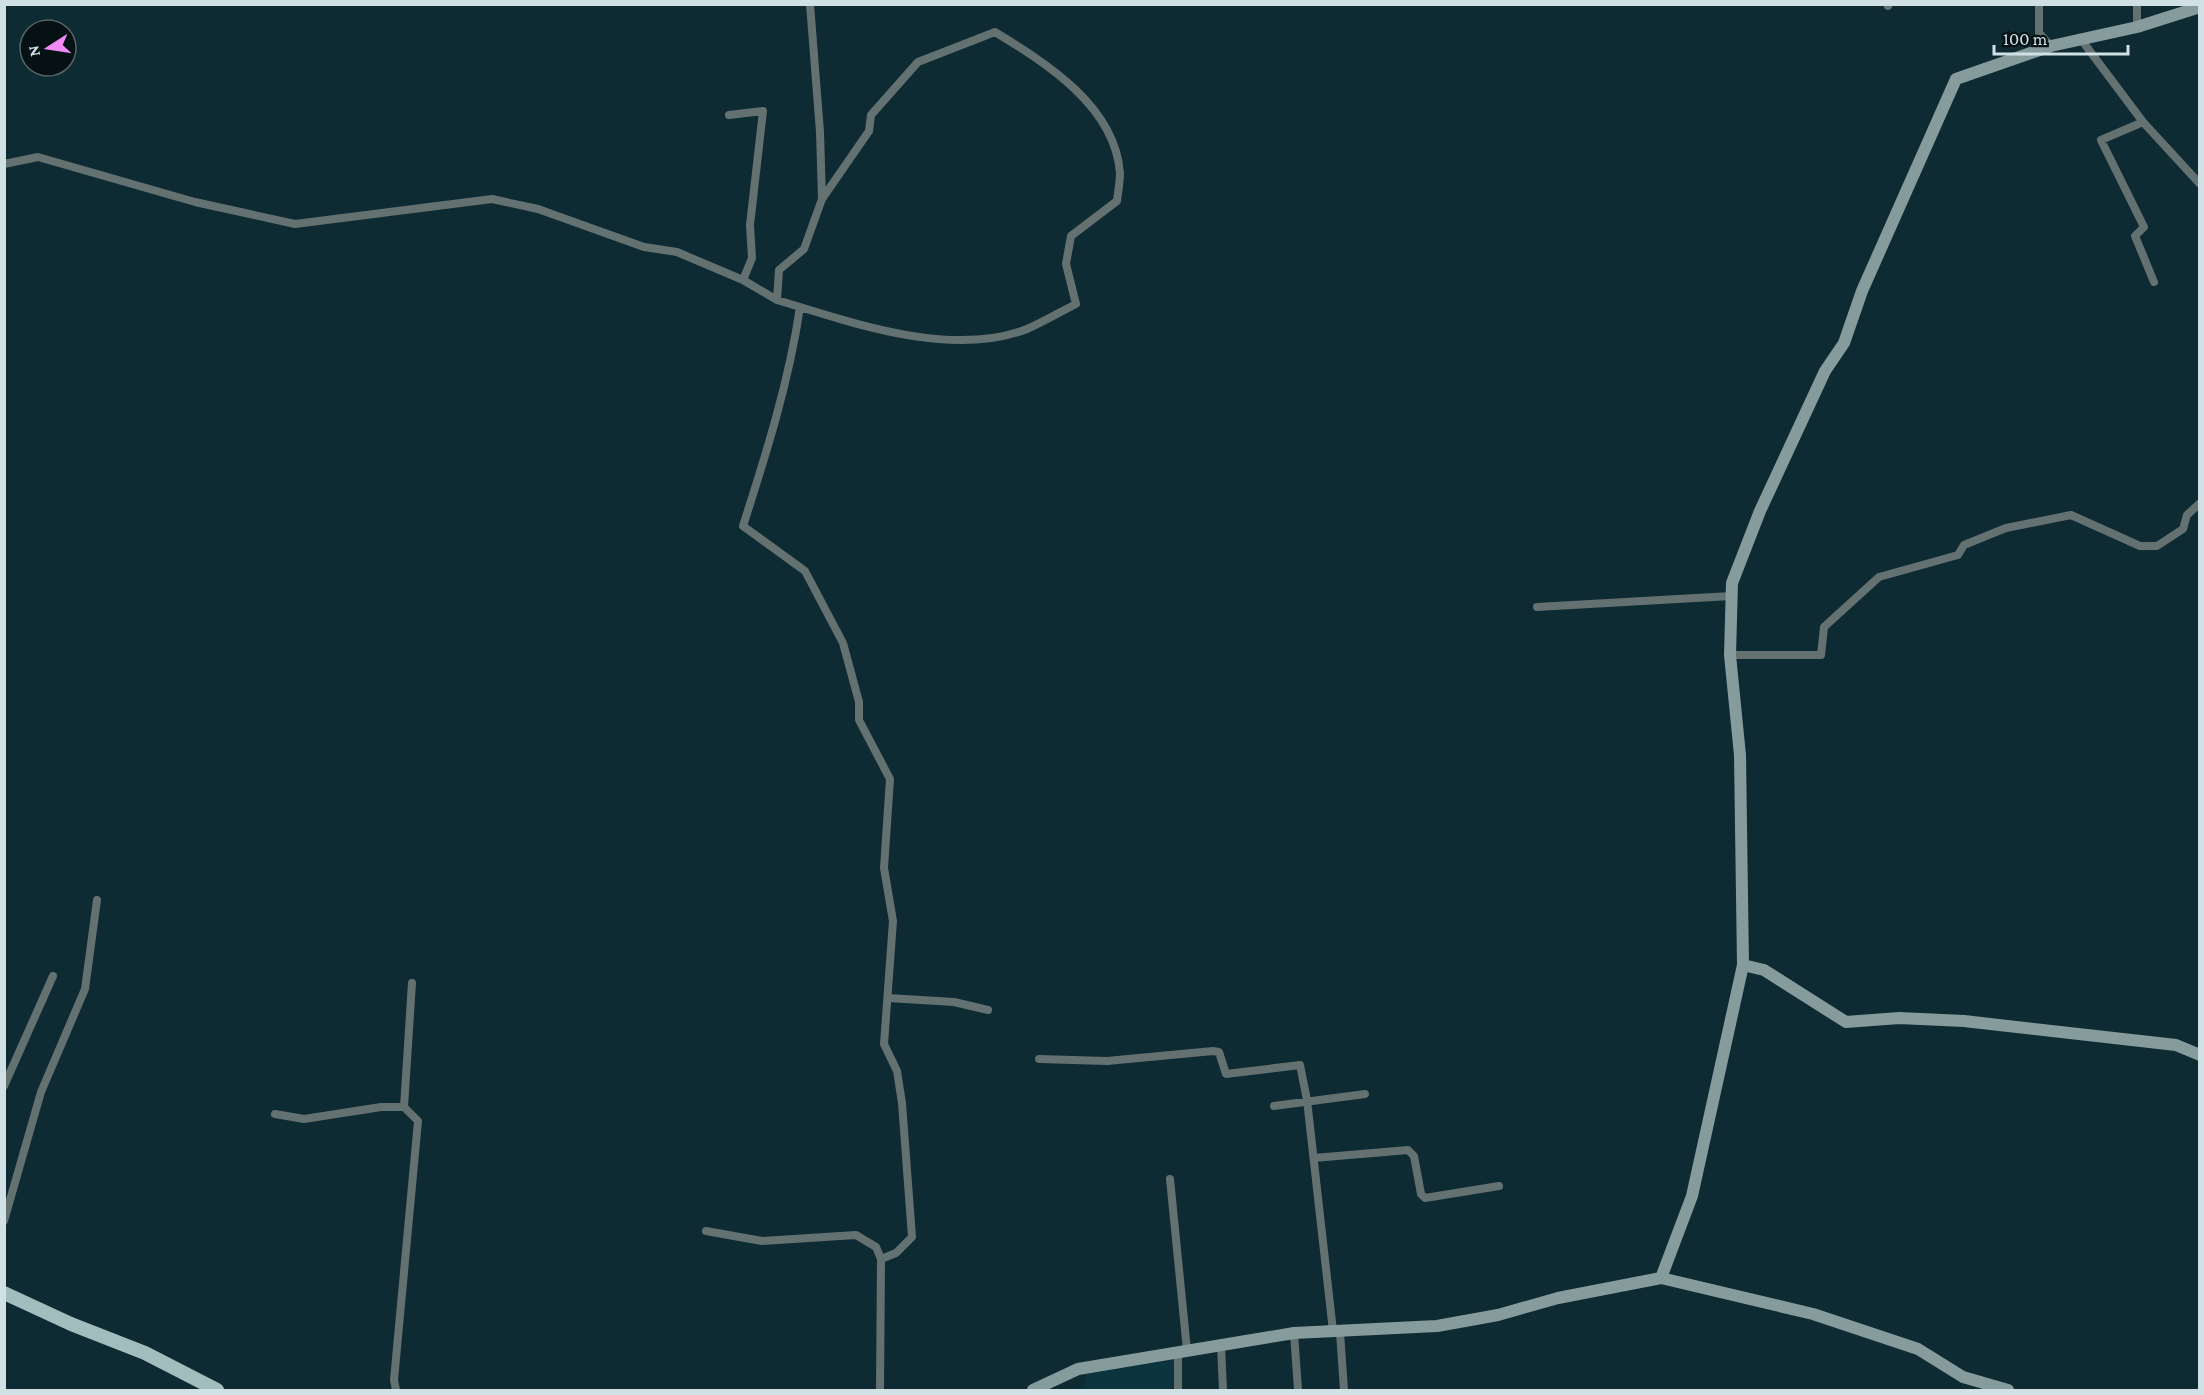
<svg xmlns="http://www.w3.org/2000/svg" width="2204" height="1395" font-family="'Crimson Pro',serif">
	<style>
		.built { fill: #0c343e }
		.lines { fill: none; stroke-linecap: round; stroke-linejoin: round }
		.street { stroke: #647171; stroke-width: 8 }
		.secondary { stroke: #869c9c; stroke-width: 12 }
		.primary { stroke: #a1bdbd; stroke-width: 14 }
	</style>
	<rect width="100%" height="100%" fill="#0e2a32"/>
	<!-- built -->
	<path class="built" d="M1175,1360L1177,1390H1084L1085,1374Z"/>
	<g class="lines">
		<!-- street -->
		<path class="street" d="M810,4L820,132L822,199
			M2039,4V33L2051,46
			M2137,4V27
			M1888,6V4
			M2080,38L2143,122L2200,184
			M729,115L763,111L750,225L752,258L743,280
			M2143,122L2101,140L2144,227L2135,236L2154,282
			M4,164L38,157L195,202L295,224L492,199L538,209L644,247L677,252L743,280L777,300L800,307C789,382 766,454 743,526L805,571L843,643L859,702V720L890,779L884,868L893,921L884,1044L897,1071L902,1103L912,1237L896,1253L881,1259L880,1390
			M777,300L779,270L804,249L822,199L869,131L871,115L918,62L995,32C1046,63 1115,106 1120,173C1120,182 1118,192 1117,201L1071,236L1066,264L1076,304C1060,312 1043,322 1027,329C958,356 868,328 800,307
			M1537,607L1731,596
			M1730,655H1821L1824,627L1879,577L1958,555L1964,545L2006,528L2071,515L2140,546H2157L2183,529L2187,515L2200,503
			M888,998L954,1002L988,1010
			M1039,1059L1107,1061L1213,1051L1219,1052L1226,1074L1300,1065L1307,1100L1333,1331
			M4,1086L53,976
			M1274,1106L1365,1094
			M275,1114L304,1119L381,1107H404
			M1314,1158L1408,1150L1414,1156L1421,1194L1425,1198L1499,1186
			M1170,1179L1187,1350
			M4,1221L41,1092L85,989L97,900
			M706,1231L762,1241L856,1235L876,1247L881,1259
			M1340,1332L1344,1390
			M1294,1333L1298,1390
			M1221,1345L1223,1390
			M1178,1352V1390
			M396,1390L394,1380L418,1121L404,1107L412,983"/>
		<!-- secondary -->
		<path class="secondary" d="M1743,965L1764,970L1846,1022L1899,1018L1964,1021L2176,1045L2200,1055
			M1661,1278L1692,1196L1743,965L1740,755L1730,655L1732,583L1760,511L1825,371L1844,343L1862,291L1956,79L2051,46L2137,27L2200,7
			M1033,1390L1078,1369L1294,1333L1437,1326L1498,1315L1558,1298L1661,1278L1813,1314L1918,1349L1963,1377L2008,1390"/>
		<!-- primary -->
		<path class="primary" d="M4,1293L71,1324L145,1353L217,1390"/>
	</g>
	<!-- border -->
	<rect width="2204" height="1395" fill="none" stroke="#d0e0e5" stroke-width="12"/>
	<!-- north arrow -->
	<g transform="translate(48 48) rotate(258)"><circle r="28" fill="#061114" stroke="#576468" stroke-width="1.5"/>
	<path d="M0-4.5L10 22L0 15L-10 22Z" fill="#f08bf6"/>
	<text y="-9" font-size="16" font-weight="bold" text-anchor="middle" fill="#d0e0e5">N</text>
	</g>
	<!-- scale -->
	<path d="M1994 45v9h134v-9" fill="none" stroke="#d0e0e5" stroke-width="3"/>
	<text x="2003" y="45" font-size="18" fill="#d0e0e5" stroke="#061114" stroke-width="4.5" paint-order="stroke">100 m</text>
</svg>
